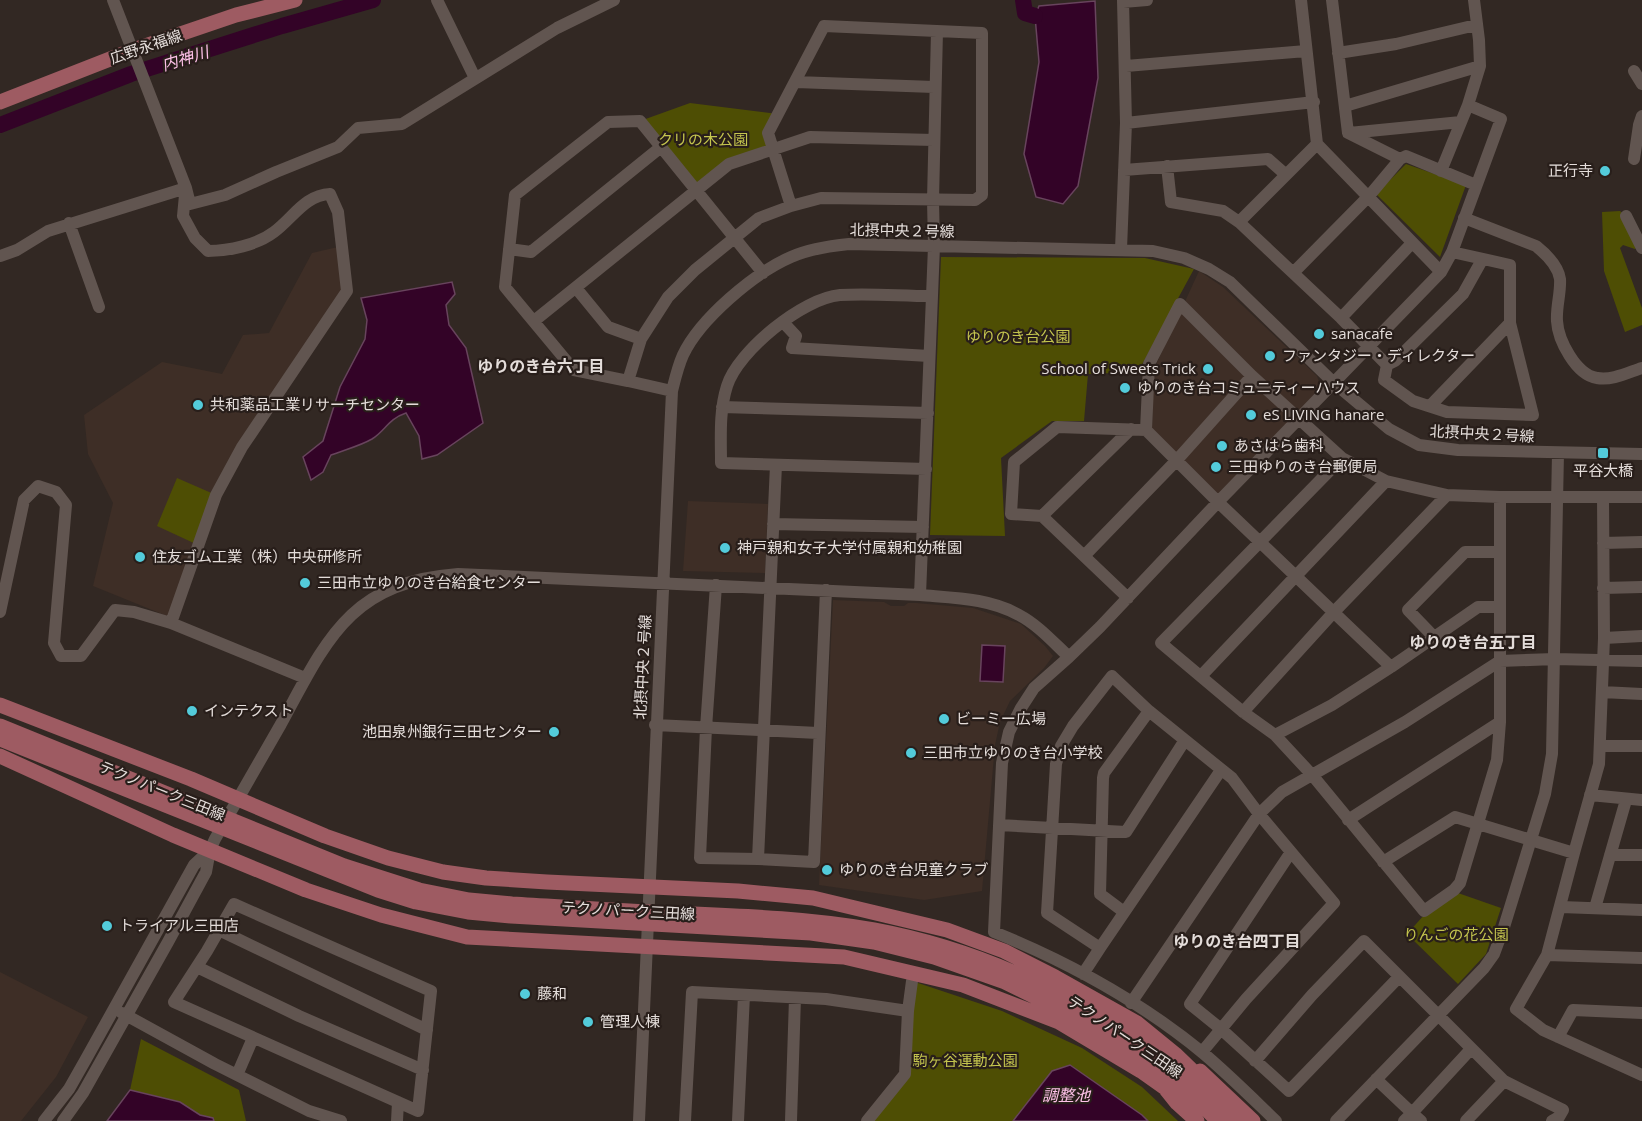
<svg xmlns="http://www.w3.org/2000/svg" width="1642" height="1121" font-family="'Open Sans','Noto Sans JP',sans-serif">
	<style>
		.built { fill: #3e2e26 }
		.green { fill: #4e4e04 }
		.water { fill: #330327; stroke: #68445d; stroke-width: 1.5 }
		.lines { fill: none; stroke-linecap: round; stroke-linejoin: round }
		.river { stroke: #330327; stroke-width: 16 }
		.minor { stroke: #615550; stroke-width: 12 }
		.major { stroke: #9e5b62; stroke-width: 15 }
		.poi-dot { fill: #53cbda; stroke: #281e1a; stroke-width: 2 }
		.labels { text-anchor: middle; stroke-width: 4.5; stroke-linejoin: round; paint-order: stroke }
		.street-label { font-size: 15px; fill: #e4ddda; stroke: #281e1a }
		.park-label { font-size: 15px; fill: #c4c54e; stroke: #281e1a }
		.poi-label { font-size: 15px; fill: #e4ddda; stroke: #281e1a; text-anchor: start }
		.water-label { font-size: 16px; font-style: italic; fill: #fec1e8; stroke: #281e1a }
		.neighbourhood-label { font-size: 16px; font-weight: bold; fill: #e4ddda; stroke: #281e1a }
	</style>
	<rect width="100%" height="100%" fill="#322823"/>
	<!-- built -->
	<path class="built" d="M342,246L347,291L242,447L172,618L93,586L113,503L88,454L84,415L162,362L222,374L243,335L269,333L312,253Z
		M1199,271L1223,287L1317,376L1321,388L1217,495L1152,428L1154,369Z
		M688,501L768,504L765,573L683,571Z
		M833,600L884,602L891,606H904L908,603H916L973,608L1021,624L1045,646L1053,656L1044,668L1010,701L1000,722L995,745L982,891L924,900L819,885Z
		M0,972L88,1017L56,1077L21,1121H0Z"/>
	<!-- green -->
	<path class="green" d="M690,103L778,114L768,133L773,149L729,164L696,189L640,121Z
		M1406,164L1466,185L1440,257L1376,194Z
		M1620,211L1625,216L1639,245L1635,249L1623,245L1620,248L1642,308V325L1625,332L1604,271L1602,212Z
		M941,257L1145,258L1194,269L1138,372L1088,374L1084,421H1052L1001,458L1005,536L930,535Z
		M177,478L216,495L198,545L157,526Z
		M1458,893L1501,908L1486,954L1458,984L1407,934L1425,914Z
		M912,981L1002,1011L1082,1048L1142,1087L1178,1121H866L905,1074Z
		M141,1039L239,1090L246,1121H107L130,1090Z"/>
	<!-- water -->
	<path class="water" d="M1095,1L1098,78L1078,186L1063,204L1036,197L1024,154L1039,62L1035,16L1039,6Z
		M452,282L455,294L446,305L449,325L466,348L483,423L437,455L422,459L419,436L406,413C388,419 386,430 372,439C360,446 344,450 331,455L323,472L311,480L303,457L323,441L340,387L365,339L367,320L361,298Z
		M982,645L1005,646L1003,682L980,681Z
		M1070,1065L1142,1115L1148,1121H1013L1052,1071Z
		M130,1090L180,1102L200,1115L213,1118L214,1121H107Z"/>
	<g class="lines">
		<!-- river -->
		<path class="river" d="M1023,0L1025,13L1035,16
			M0,125L131,74L282,26L373,0"/>
		<!-- minor -->
		<path class="minor" d="M113,0L186,188L190,204L225,195L276,172L338,147L358,128L402,124L557,28L614,0
			M437,0L475,78
			M1301,0L1317,144L1441,272
			M1332,0L1348,133L1400,159
			M1123,2L1147,0
			M1338,53L1396,44L1476,25
			M1126,66L1306,51
			M1634,71L1642,84
			M796,82L934,87
			M1345,106L1480,66
			M1126,123L1314,102
			M1349,133L1461,122
			M1634,159L1639,125L1642,116
			M1167,166L1171,202L1223,211L1239,222L1341,318L1387,365L1384,380L1413,401L1447,412L1533,415L1510,323V265L1452,252
			M1124,170L1268,159L1285,174
			M1441,171L1468,105L1480,66L1479,40L1474,0
			M791,206L821,198L975,200L982,195V33L937,31
			M1626,216L1642,248
			M1464,218L1536,246C1546,254 1558,265 1560,279C1561,292 1556,307 1557,321C1558,340 1576,375 1597,378C1612,381 1629,372 1642,368
			M1239,222L1317,144
			M69,223L99,307
			M509,249L531,252L661,147
			M1121,249L1126,123L1123,0
			M0,256L17,250L48,231L186,188
			M1293,273L1369,196L1400,159L1406,156L1476,185
			M576,288L608,327L641,339
			M1341,318L1412,243
			M534,321L729,164L810,137L934,140
			M783,322L796,336L792,348L929,356
			M1387,365L1395,361L1463,294L1482,260
			M628,381L574,370L505,287L515,195L608,122L640,121L763,273
			M672,391L628,381L641,339L668,297L695,270L759,218L791,206L768,133L824,26L937,31L933,200L934,246L920,595
			M1430,406L1510,323
			M722,407L928,413
			M1146,430L1149,364L1180,304L1252,376L1342,458L1386,481L1447,495L1500,497H1603L1604,638L1599,764L1574,853L1455,817L1383,862
			M1342,458L1161,643L1243,712L1275,735L1313,776L1424,911L1454,890L1460,883L1497,760L1500,722V497
			M926,469L721,463C721,438 719,411 727,386C738,351 803,298 840,295C870,293 901,296 931,296
			M1603,497H1642
			M1042,516L1131,429
			M773,524L923,527
			M1603,543L1642,542
			M1085,555L1176,461L1252,376
			M716,585L706,728L700,858L758,859L776,465
			M1603,588L1642,587
			M1128,598L1042,516L1011,514L1014,462L1057,427L1146,430L1218,502L1391,667L1332,705L1275,735
			M0,612L24,500L38,486L56,492L66,505L54,643L61,656H81L115,610L134,612L171,623L305,678
			M171,623L216,495L242,447L347,291L338,212L330,194C305,195 293,218 274,232C257,245 229,251 208,251L195,238L183,216L185,195
			M1434,637L1408,610L1465,552H1500
			M1604,638L1642,636
			M1069,657L1034,688L1021,708L1009,732L1002,763L994,932C1068,962 1141,1002 1203,1053C1228,1074 1252,1098 1276,1121
			M1391,667L1478,607H1499
			M1201,676L1386,481
			M1602,692L1642,694
			M1243,712L1333,613L1447,495
			M655,725L818,733
			M1600,746H1642
			M1590,795L1642,800
			M1348,820L1500,722
			M999,825L1126,832L1185,740
			M1291,852L1190,1004L1221,1029L1289,1091L1399,977
			M1574,853L1547,955L1516,1009L1543,1030L1642,1075
			M1610,855H1642
			M758,859L814,862L826,590
			M234,904L431,991L418,1111L174,1002L207,951Z
			M1561,907L1642,910
			M1595,908L1626,800
			M1124,912L1100,894L1103,778L1104,773L1149,711
			M219,930L427,1030
			M1100,948L1221,770
			M1547,955L1642,958
			M197,967L299,1016L423,1070
			M1083,974L1100,948L1047,913L1056,764L1061,746L1073,726L1112,676L1149,711L1232,778L1259,814L1334,903L1246,999L1202,1052
			M1131,1003L1259,814L1282,792L1405,722L1500,661L1555,659L1642,661
			M122,1013L215,1064L309,1111L341,1121
			M1558,1037L1573,1010L1642,1013
			M1255,1061L1312,995L1364,941L1504,1081L1563,1110L1559,1117L1552,1121
			M237,1075L253,1038
			M1376,1079L1412,1113L1404,1121
			M44,1121L69,1089L86,1059L194,865L210,850
			M63,1121L83,1093L168,942L206,872L210,850L215,839C237,801 259,762 281,724C327,639 350,582 458,574L920,595C954,598 989,598 1019,615C1038,625 1053,642 1069,657L1100,627L1218,502L1441,272L1452,252L1501,119L1468,105
			M397,1121L398,1102
			M639,1121L672,391C675,379 678,366 683,355C700,319 754,273 791,257C809,249 829,246 849,244L1153,251L1184,258L1209,269L1230,282L1334,383L1389,429L1419,445L1458,450L1642,454
			M685,1121L692,992L826,999L908,1011
			M738,1121L744,995
			M791,1121L795,998
			M867,1121L905,1074L908,1011L912,981
			M1336,1121L1484,968L1494,954L1504,927L1545,794L1552,754L1558,453
			M1421,1121L1412,1113L1471,1049
			M1466,1121L1504,1081"/>
		<!-- major -->
		<path class="major" d="M0,102L133,50L236,15L295,0
			M0,705L191,779L325,836L388,858L443,872L486,878L547,882L738,891L813,898L947,930L1004,951L1055,977L1137,1023L1175,1054L1204,1082
			M0,726L344,866L419,890L469,900L512,904C564,907 617,911 670,913C739,916 807,918 874,930C1009,955 1137,1025 1235,1121
			M0,739L378,890L416,902L468,912L511,916L811,933L874,942L934,957L1005,982L1082,1020L1152,1067L1206,1109L1218,1121
			M0,756L173,835L306,890L381,915L467,937L844,957L963,985L1059,1022L1141,1071L1165,1088L1177,1103L1197,1121
			M1200,1071L1253,1121"/>
	</g>
	<!-- markers -->
	<g class="poi-dot">
		<circle cx="1605" cy="171" r="6"/>
		<circle cx="1319" cy="334" r="6"/>
		<circle cx="1270" cy="356" r="6"/>
		<circle cx="1208" cy="369" r="6"/>
		<circle cx="1125" cy="388" r="6"/>
		<circle cx="198" cy="405" r="6"/>
		<circle cx="1251" cy="415" r="6"/>
		<circle cx="1222" cy="446" r="6"/>
		<rect x="1597" y="447" width="12" height="12" rx="3"/>
		<circle cx="1216" cy="467" r="6"/>
		<circle cx="725" cy="548" r="6"/>
		<circle cx="140" cy="557" r="6"/>
		<circle cx="305" cy="583" r="6"/>
		<circle cx="192" cy="711" r="6"/>
		<circle cx="944" cy="719" r="6"/>
		<circle cx="554" cy="732" r="6"/>
		<circle cx="911" cy="753" r="6"/>
		<circle cx="827" cy="870" r="6"/>
		<circle cx="107" cy="926" r="6"/>
		<circle cx="525" cy="994" r="6"/>
		<circle cx="588" cy="1022" r="6"/>
	</g>
	<g class="labels">
		<!-- street labels -->
		<g class="street-label">
			<text transform="translate(146 47) rotate(-19)" y="5">広野永福線</text>
			<text transform="translate(902 231) rotate(1)" y="5">北摂中央２号線</text>
			<text transform="translate(1482 434) rotate(3)" y="5">北摂中央２号線</text>
			<text transform="translate(643 667) rotate(-87)" y="5">北摂中央２号線</text>
			<text transform="translate(162 791) rotate(22)" y="5">テクノパーク三田線</text>
			<text transform="translate(628 911) rotate(3)" y="5">テクノパーク三田線</text>
			<text transform="translate(1125 1037) rotate(34)" y="5">テクノパーク三田線</text>
		</g>
		<!-- park labels -->
		<g class="park-label">
			<text x="703" y="145">クリの木公園</text>
			<text x="1018" y="342">ゆりのき台公園</text>
			<text x="1456" y="940">りんごの花公園</text>
			<text x="965" y="1066">駒ヶ谷運動公園</text>
		</g>
		<!-- poi labels -->
		<g class="poi-label">
			<text x="1593" y="176" text-anchor="end">正行寺</text>
			<text x="1331" y="339">sanacafe</text>
			<text x="1282" y="361">ファンタジー・ディレクター</text>
			<text x="1196" y="374" text-anchor="end">School of Sweets Trick</text>
			<text x="1137" y="393">ゆりのき台コミュニティーハウス</text>
			<text x="210" y="410">共和薬品工業リサーチセンター</text>
			<text x="1263" y="420">eS LIVING hanare</text>
			<text x="1234" y="451">あさはら歯科</text>
			<text x="1228" y="472">三田ゆりのき台郵便局</text>
			<text x="1603" y="476" text-anchor="middle">平谷大橋</text>
			<text x="737" y="553">神戸親和女子大学付属親和幼稚園</text>
			<text x="152" y="562">住友ゴム工業（株）中央研修所</text>
			<text x="317" y="588">三田市立ゆりのき台給食センター</text>
			<text x="204" y="716">インテクスト</text>
			<text x="956" y="724">ビーミー広場</text>
			<text x="542" y="737" text-anchor="end">池田泉州銀行三田センター</text>
			<text x="923" y="758">三田市立ゆりのき台小学校</text>
			<text x="839" y="875">ゆりのき台児童クラブ</text>
			<text x="119" y="931">トライアル三田店</text>
			<text x="537" y="999">藤和</text>
			<text x="600" y="1027">管理人棟</text>
		</g>
		<!-- water labels -->
		<g class="water-label">
			<text transform="translate(185 58) rotate(-17)" y="6">内神川</text>
			<text x="1066" y="1101">調整池</text>
		</g>
		<!-- neighbourhood labels -->
		<g class="neighbourhood-label">
			<text x="541" y="372">ゆりのき台六丁目</text>
			<text x="1473" y="648">ゆりのき台五丁目</text>
			<text x="1237" y="947">ゆりのき台四丁目</text>
		</g>
	</g>
</svg>
